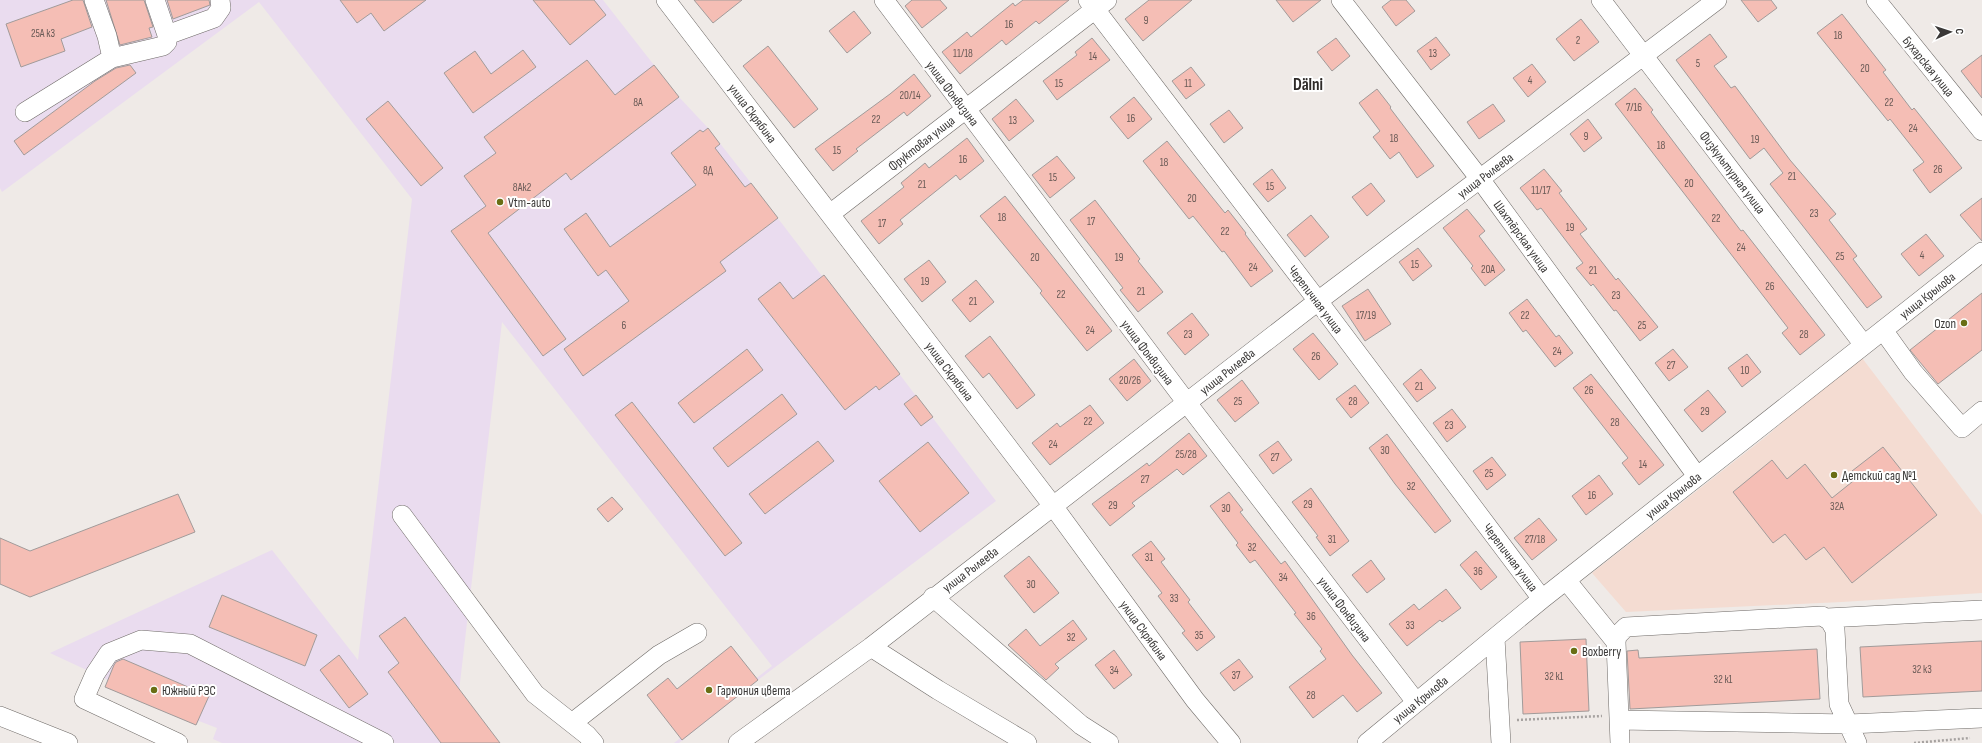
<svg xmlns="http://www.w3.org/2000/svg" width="1982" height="743" font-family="'Sofia Sans Condensed',sans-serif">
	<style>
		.industrial { fill: #eadcef }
		.education { fill: #f4dcd2 }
		.building { fill: #f5beb5; stroke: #a19b9a }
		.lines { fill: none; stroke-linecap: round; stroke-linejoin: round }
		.minor-casing { stroke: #6e6a67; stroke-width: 20 }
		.path { stroke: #a6a2a0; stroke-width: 2.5; stroke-dasharray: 2 2; stroke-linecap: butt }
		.minor { stroke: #fff; stroke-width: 19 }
		.poi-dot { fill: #696e14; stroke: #fff; stroke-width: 1.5 }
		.labels { text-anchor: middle; stroke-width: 4; stroke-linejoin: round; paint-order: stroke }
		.number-label { font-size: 11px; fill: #695a56 }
		.street-label { font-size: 13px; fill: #3a3837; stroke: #fff }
		.poi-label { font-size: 13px; fill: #3a3837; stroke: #fff; text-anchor: start }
		.district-label { font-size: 17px; font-weight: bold; fill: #2f2b29; stroke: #fff }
	</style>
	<rect width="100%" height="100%" fill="#efeae7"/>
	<!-- industrial -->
	<path class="industrial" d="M0,0H603L679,97L708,128L751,183L822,276L824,275L996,501L758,680L679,743H674L772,666L502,322L453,743H222L213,739L217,728L199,721L196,725L105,687L108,680L50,653L272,550L358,660L412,199L259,2L2,192L0,188Z"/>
	<!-- education -->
	<path class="education" d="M1859,354L1982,515V593L1842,602L1626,612L1592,573L1768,435Z"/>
	<!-- building -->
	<path class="building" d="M73,0H83L92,27L61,39L65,51L21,67L6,24Z
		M106,0H144L153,27L149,28L152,37L120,45Z
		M167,0H209L210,5L173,19Z
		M340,0H426L384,31L371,13L357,23Z
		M533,0H594L606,15L570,45Z
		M694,0H742L713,23Z
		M912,0H940L947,8L922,28L905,6Z
		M1023,0H1069L1039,24L1036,21L1006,45L1002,40L960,74L942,52L967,32L971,37L1013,3L1015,6Z
		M1149,0H1192L1143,41L1125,19Z
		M1276,0H1321L1293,22Z
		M1391,0H1406L1415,11L1396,26L1382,7Z
		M1741,0H1771L1777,8L1758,22Z
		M854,11L871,33L847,53L829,31Z
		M1842,14L1886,70L1883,72L1912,110L1914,108L1962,168L1930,193L1913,170L1924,162L1890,119L1888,121L1817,33Z
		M1581,19L1599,42L1574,61L1556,39Z
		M1710,34L1727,57L1714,66L1731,88L1735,86L1790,160L1836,214L1829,220L1857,256L1853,259L1882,297L1867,308L1770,184L1783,173L1764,148L1750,159L1676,60Z
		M1436,37L1450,55L1431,70L1417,51Z
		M1092,38L1110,60L1057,100L1043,81L1077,55L1075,52Z
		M1336,38L1350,56L1332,71L1317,52Z
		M768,46L818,109L794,128L743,66Z
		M523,50L536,67L473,113L444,73L475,51L491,74Z
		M1982,55V98L1961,71Z
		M587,60L615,95L654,65L679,97L571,180L566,173L488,233L566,339L543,356L451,231L486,206L464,176L496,153L484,137Z
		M1532,64L1546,82L1528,97L1513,78Z
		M130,65L136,73L24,155L14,141L95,81L116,68Z
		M1191,67L1205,85L1186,99L1172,81Z
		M914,74L931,96L907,116L904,112L856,149L858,151L833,171L815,149L890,94Z
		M1635,88L1653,110L1651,112L1741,231L1743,230L1825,335L1800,355L1782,333L1788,328L1615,104Z
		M1377,89L1391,107L1390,108L1434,166L1417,178L1399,152L1390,159L1373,137L1380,131L1359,103Z
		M1134,97L1152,119L1128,139L1110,117Z
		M1016,99L1034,121L1009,141L992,119Z
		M388,101L443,168L421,186L366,119Z
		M1493,104L1505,121L1479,139L1467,122Z
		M1229,110L1243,128L1224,143L1210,124Z
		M1588,119L1602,138L1584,152L1570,134Z
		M708,128L720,144L715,148L745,187L751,183L778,218L720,262L726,271L583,376L564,349L629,301L606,270L598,276L564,229L586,213L610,247L696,185L671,153L700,130L703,132Z
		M967,138L984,161L960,180L956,175L900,220L903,224L879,244L861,221L904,187L901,183L925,163L929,168Z
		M1167,141L1225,213L1228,210L1246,233L1245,234L1273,271L1251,287L1224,251L1222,252L1193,216L1189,219L1143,161Z
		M1057,156L1075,178L1050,198L1032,175Z
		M1272,169L1286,188L1268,202L1253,184Z
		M1544,169L1562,191L1559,193L1587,229L1580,234L1616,280L1618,278L1658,327L1640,341L1616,310L1614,311L1593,284L1591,286L1576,268L1583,263L1541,208L1537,210L1520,188Z
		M1371,183L1385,201L1367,216L1352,197Z
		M1005,196L1112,331L1087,351L1040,293L1042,291L980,216Z
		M1982,198V241L1960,215Z
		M1095,200L1140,259L1138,261L1163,292L1138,312L1120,290L1123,288L1070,220Z
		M1467,209L1485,231L1479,236L1505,270L1485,286L1471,268L1473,266L1443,228Z
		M1311,215L1329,237L1305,257L1287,235Z
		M1926,234L1944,256L1919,276L1901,254Z
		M1418,248L1432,266L1413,281L1399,262Z
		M929,260L946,282L922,302L904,279Z
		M824,275L900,374L879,390L876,386L845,410L758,299L780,282L793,299Z
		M976,280L994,302L970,322L952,300Z
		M1368,289L1391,324L1365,341L1342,306Z
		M1982,293V350L1938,384L1910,350Z
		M1527,299L1556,337L1559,335L1573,353L1555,367L1526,330L1523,332L1509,313Z
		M1192,313L1209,335L1185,355L1167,333Z
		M1313,333L1338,364L1319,380L1293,349Z
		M990,336L1035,395L1017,409L989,373L983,378L965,356Z
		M747,349L763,370L694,423L678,403Z
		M1673,349L1688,367L1669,381L1655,363Z
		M1747,354L1761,372L1742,387L1728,368Z
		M1134,359L1151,381L1127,401L1109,379Z
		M1421,369L1436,388L1417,402L1403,384Z
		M1591,374L1664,465L1639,485L1622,463L1628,458L1573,388Z
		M1242,380L1259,403L1235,422L1217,400Z
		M1355,385L1369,403L1351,418L1336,399Z
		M1708,390L1726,412L1702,432L1684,410Z
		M782,394L797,414L728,467L713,448Z
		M916,395L933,417L921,426L904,404Z
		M632,402L742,543L725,556L615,415Z
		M1090,405L1104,423L1050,465L1032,443L1057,423L1060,427Z
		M1452,409L1466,427L1447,442L1433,423Z
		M1189,433L1207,456L1183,475L1177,469L1132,503L1135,506L1110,526L1092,504L1147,463L1149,466Z
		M1387,434L1451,521L1435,533L1395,484L1369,448Z
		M818,441L834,461L765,514L749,494Z
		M1278,441L1292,460L1273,474L1259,455Z
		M928,442L969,493L920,532L879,481Z
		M1883,447L1937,515L1852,583L1824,547L1806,560L1785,534L1773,543L1733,492L1772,460L1787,479L1805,464L1832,498L1857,478L1852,471Z
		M1492,457L1506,475L1487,490L1473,471Z
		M1599,475L1613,494L1586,515L1572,496Z
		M1311,488L1349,541L1330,556L1316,537L1318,536L1292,502Z
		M1229,492L1243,510L1240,512L1281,564L1285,561L1352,655L1382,693L1357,712L1343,695L1313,718L1289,687L1326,659L1320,651L1322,649L1294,614L1296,613L1255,560L1250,563L1236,545L1238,543L1210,506Z
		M178,494L195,532L30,597L0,584V538L30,551Z
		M612,497L623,509L608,522L597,509Z
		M1539,518L1557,540L1532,560L1514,538Z
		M1151,541L1165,559L1161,562L1190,600L1188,602L1215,637L1197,651L1182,633L1185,631L1158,596L1162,593L1132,555Z
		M1476,551L1497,577L1481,590L1460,565Z
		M1029,556L1059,593L1034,613L1004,576Z
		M1371,560L1385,579L1367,593L1352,575Z
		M1446,589L1461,608L1442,622L1440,620L1407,646L1389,624L1414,604L1419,610Z
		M222,595L317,635L305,666L209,627Z
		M405,617L425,644L500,743H441L388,672L399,663L379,636Z
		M1073,620L1087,639L1055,664L1059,668L1046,680L1008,645L1026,629L1040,646Z
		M1586,639L1589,711L1523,714L1520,642Z
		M1982,641V691L1863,697L1860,647Z
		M731,646L758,680L682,740L647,695L668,678L677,689Z
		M1817,649L1820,699L1630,709L1627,651L1638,650L1639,658Z
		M1114,650L1132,675L1114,689L1095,665Z
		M339,655L368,694L349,708L320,670Z
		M123,659L209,696L196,725L105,687L114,665L116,662Z
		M1239,659L1253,677L1234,691L1220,673Z"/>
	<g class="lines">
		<defs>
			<path id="minor" d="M94,0L107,36L112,58
				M155,0L167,35L214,18L221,8L220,0
				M666,0L1053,506L1195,700L1231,743
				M884,0L1187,403L1416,702
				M1088,0L1318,301L1542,599
				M1341,0L1480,179L1697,476
				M1601,0L1864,345
				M1876,0L1982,131
				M25,112L112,58L163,46L167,42V35
				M830,214L1107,0
				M1883,330L1913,372L1962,428L1982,411
				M402,515L535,694L587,735L594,743
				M1566,580L1616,642
				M933,597L1081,725L1109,743
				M1827,618L1982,610
				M1495,638L1501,743
				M871,647L938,690L1027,743
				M0,716L68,743
				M1619,720L1849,724L1982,718
				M572,723L659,655L697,633
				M178,743L84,699L95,674L109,653L141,640L190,644L384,743
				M738,743L871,647L1318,301L1717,0
				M1367,743L1542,599L1982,252
				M1620,743L1616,642L1617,636L1626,627L1822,616L1830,621L1835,630L1839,704L1857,743"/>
		</defs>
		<!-- minor casing -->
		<use href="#minor" class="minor-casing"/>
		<!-- path -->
		<path class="path" d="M1517,720L1602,716
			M1914,743L1970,738"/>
		<!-- minor -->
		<use href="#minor" class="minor"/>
	</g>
	<!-- markers -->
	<g class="poi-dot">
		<circle cx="500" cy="202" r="4"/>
		<circle cx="1964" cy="323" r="4"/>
		<circle cx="1834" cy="475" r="4"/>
		<circle cx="1574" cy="651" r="4"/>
		<circle cx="154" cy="690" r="4"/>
		<circle cx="709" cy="690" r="4"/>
	</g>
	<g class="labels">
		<!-- number labels -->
		<g class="number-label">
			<text x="1146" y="24">9</text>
			<text x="1009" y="28">16</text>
			<text x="43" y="37">25А к3</text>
			<text x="1838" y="39">18</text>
			<text x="1578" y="44">2</text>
			<text x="963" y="57">11/18</text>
			<text x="1433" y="57">13</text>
			<text x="1093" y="60">14</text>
			<text x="1698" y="67">5</text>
			<text x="1865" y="72">20</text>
			<text x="1530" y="84">4</text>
			<text x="1059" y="87">15</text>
			<text x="1188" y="87">11</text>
			<text x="910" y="99">20/14</text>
			<text x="638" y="106">8А</text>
			<text x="1889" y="106">22</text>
			<text x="1634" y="111">7/16</text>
			<text x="1131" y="122">16</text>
			<text x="876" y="123">22</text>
			<text x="1013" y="124">13</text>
			<text x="1913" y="132">24</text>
			<text x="1586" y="140">9</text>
			<text x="1394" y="142">18</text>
			<text x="1755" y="143">19</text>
			<text x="1661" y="149">18</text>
			<text x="837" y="154">15</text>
			<text x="963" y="163">16</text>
			<text x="1164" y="166">18</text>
			<text x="1938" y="173">26</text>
			<text x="708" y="174">8Д</text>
			<text x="1792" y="180">21</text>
			<text x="1053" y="181">15</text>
			<text x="1689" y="187">20</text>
			<text x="922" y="188">21</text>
			<text x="1270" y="190">15</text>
			<text x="522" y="191">8Ак2</text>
			<text x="1541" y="194">11/17</text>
			<text x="1192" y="202">20</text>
			<text x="1814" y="217">23</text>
			<text x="1002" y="221">18</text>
			<text x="1716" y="222">22</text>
			<text x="1091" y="225">17</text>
			<text x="882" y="227">17</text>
			<text x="1570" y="231">19</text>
			<text x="1225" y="235">22</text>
			<text x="1741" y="251">24</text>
			<text x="1922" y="259">4</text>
			<text x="1840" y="260">25</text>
			<text x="1035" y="261">20</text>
			<text x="1119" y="261">19</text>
			<text x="1415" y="268">15</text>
			<text x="1253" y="271">24</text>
			<text x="1488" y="273">20А</text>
			<text x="1593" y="274">21</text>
			<text x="925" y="285">19</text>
			<text x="1770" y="290">26</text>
			<text x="1141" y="295">21</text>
			<text x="1061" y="298">22</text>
			<text x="1616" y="299">23</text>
			<text x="973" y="305">21</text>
			<text x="1366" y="319">17/19</text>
			<text x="1525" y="319">22</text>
			<text x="624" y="329">6</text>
			<text x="1642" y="329">25</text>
			<text x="1090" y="334">24</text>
			<text x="1188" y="338">23</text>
			<text x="1804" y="338">28</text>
			<text x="1557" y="355">24</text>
			<text x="1316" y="360">26</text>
			<text x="1671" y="369">27</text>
			<text x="1745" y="374">10</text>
			<text x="1130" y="384">20/26</text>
			<text x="1419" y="390">21</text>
			<text x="1589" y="394">26</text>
			<text x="1238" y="405">25</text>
			<text x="1353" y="405">28</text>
			<text x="1705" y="415">29</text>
			<text x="1088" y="425">22</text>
			<text x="1615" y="426">28</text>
			<text x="1449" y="429">23</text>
			<text x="1053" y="448">24</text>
			<text x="1385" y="454">30</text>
			<text x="1186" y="458">25/28</text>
			<text x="1275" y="461">27</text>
			<text x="1643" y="468">14</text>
			<text x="1489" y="477">25</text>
			<text x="1145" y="483">27</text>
			<text x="1411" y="490">32</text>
			<text x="1592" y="499">16</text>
			<text x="1308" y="508">29</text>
			<text x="1113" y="509">29</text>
			<text x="1837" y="510">32А</text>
			<text x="1226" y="512">30</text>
			<text x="1332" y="543">31</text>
			<text x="1535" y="543">27/18</text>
			<text x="1252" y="551">32</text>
			<text x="1149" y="561">31</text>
			<text x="1478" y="575">36</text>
			<text x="1283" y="581">34</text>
			<text x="1031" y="588">30</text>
			<text x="1174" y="602">33</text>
			<text x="1311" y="620">36</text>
			<text x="1410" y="629">33</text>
			<text x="1199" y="639">35</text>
			<text x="1071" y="641">32</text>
			<text x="1922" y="673">32 к3</text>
			<text x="1114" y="674">34</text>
			<text x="1236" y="679">37</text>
			<text x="1554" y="680">32 к1</text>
			<text x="1723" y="683">32 к1</text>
			<text x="1311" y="699">28</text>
		</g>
		<!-- street labels -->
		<g class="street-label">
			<text transform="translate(1929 66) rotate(51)" y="5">Бухарская улица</text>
			<text transform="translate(953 93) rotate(53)" y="5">улица Фонвизина</text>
			<text transform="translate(753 113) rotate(53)" y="5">улица Скрябина</text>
			<text transform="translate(921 143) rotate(-38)" y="5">Фруктовая улица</text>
			<text transform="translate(1733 172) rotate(53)" y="5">Физкультурная улица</text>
			<text transform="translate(1485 175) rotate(-37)" y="5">улица Рылеева</text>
			<text transform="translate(1522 236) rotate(54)" y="5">Шахтёрская улица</text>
			<text transform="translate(1927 295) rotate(-38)" y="5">улица Крылова</text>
			<text transform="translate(1316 299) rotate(53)" y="5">Черепичная улица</text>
			<text transform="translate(1148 352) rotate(53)" y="5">улица Фонвизина</text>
			<text transform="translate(950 371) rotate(53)" y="5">улица Скрябина</text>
			<text transform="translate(1227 371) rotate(-38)" y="5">улица Рылеева</text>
			<text transform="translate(1673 495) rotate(-38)" y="5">улица Крылова</text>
			<text transform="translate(1511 557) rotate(53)" y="5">Черепичная улица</text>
			<text transform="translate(970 569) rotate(-37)" y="5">улица Рылеева</text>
			<text transform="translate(1345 609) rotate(53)" y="5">улица Фонвизина</text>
			<text transform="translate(1144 630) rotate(54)" y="5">улица Скрябина</text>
			<text transform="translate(1420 699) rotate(-39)" y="5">улица Крылова</text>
		</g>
		<!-- poi labels -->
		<g class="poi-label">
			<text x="508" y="207">Vtm-auto</text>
			<text x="1956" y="328" text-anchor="end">Ozon</text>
			<text x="1842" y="480">Детский сад №1</text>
			<text x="1582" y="656">Boxberry</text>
			<text x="162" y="695">Южный РЭС</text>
			<text x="717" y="695">Гармония цвета</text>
		</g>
		<!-- district labels -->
		<g class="district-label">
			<text x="1308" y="90">Dälni</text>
		</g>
	</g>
	<!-- north arrow -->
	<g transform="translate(1950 32) rotate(87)" stroke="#ffffff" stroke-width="3" paint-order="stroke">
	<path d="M0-3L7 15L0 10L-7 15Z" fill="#3a3837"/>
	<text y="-6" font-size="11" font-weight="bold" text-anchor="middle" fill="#3a3837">С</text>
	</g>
</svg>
